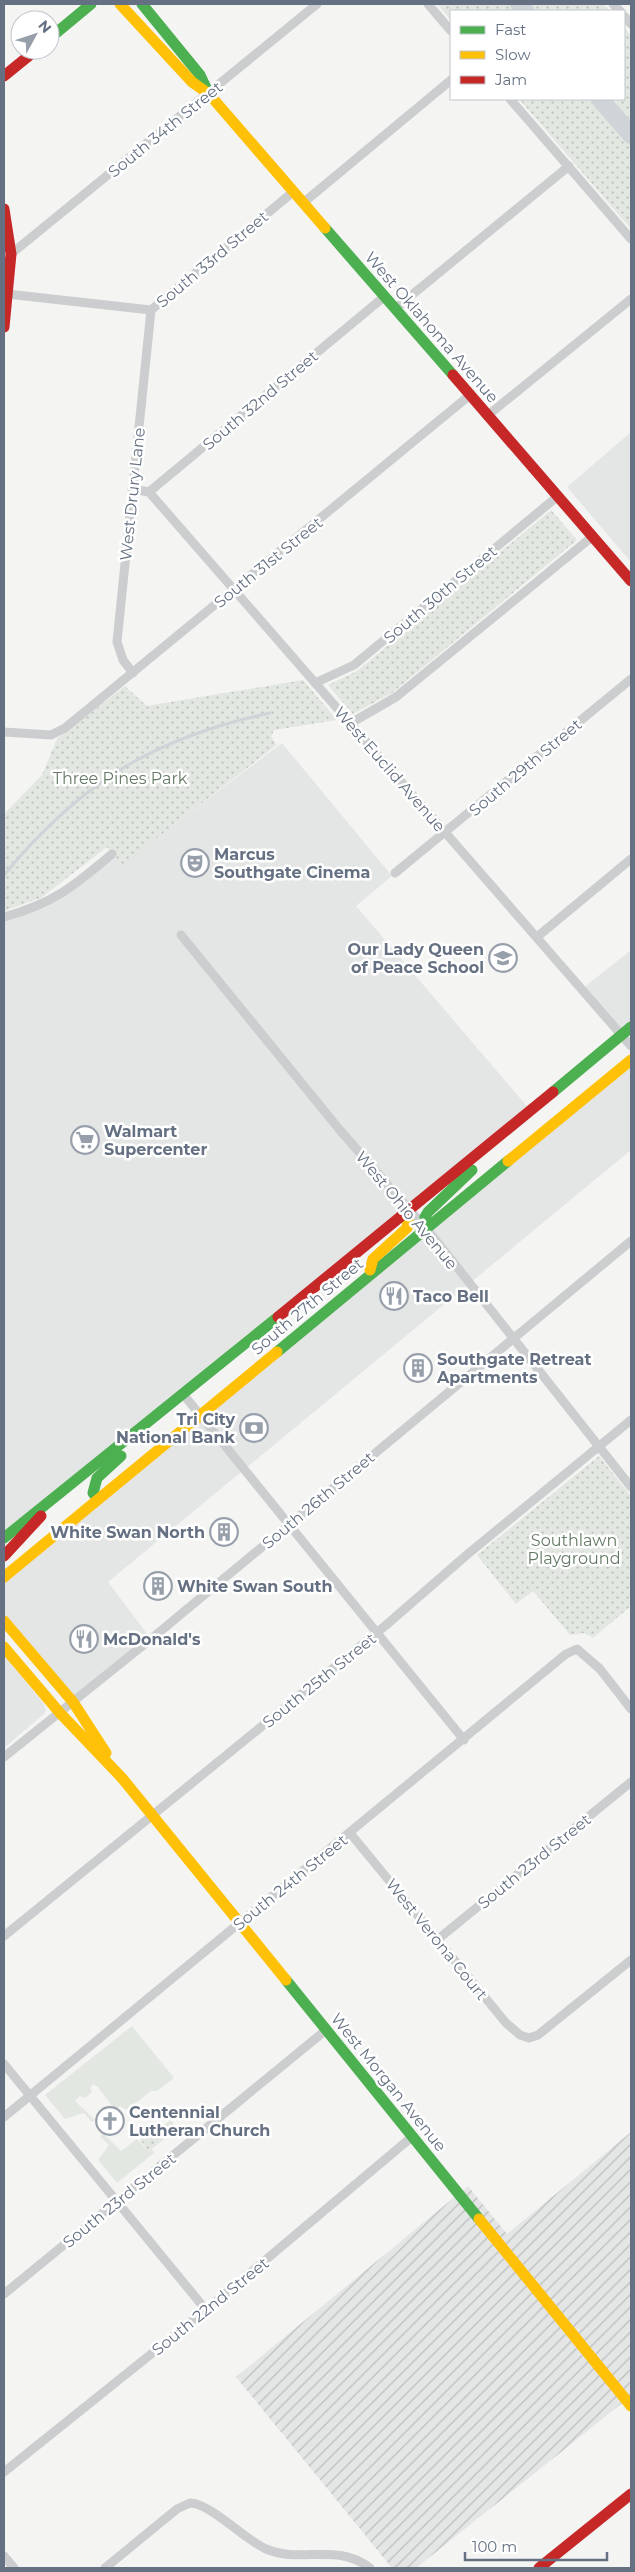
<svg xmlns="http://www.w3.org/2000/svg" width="635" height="2572" font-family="Montserrat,sans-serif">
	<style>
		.built { fill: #e4e5e5 }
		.industrial { fill: url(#industrial-furrows) }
		.grass { fill: #e3e7e1 }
		.park { fill: url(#park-dots) }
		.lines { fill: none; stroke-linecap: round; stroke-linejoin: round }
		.stream { stroke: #ced4d8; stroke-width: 3 }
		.river { stroke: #ced4d8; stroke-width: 18 }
		.street { stroke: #cccdce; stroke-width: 9 }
		.fast { stroke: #4caf50; stroke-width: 11 }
		.slow { stroke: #ffc107; stroke-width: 11 }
		.jam { stroke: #c62828; stroke-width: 11 }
		.labels { text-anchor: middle; stroke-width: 5; stroke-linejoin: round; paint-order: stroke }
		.street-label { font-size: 16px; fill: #657182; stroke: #fff }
		.park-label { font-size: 16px; fill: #657a64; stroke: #fff }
		.poi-label { font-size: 16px; font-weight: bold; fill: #657182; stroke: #fff; text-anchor: start }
	</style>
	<defs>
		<pattern id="industrial-furrows" width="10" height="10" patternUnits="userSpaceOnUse" patternTransform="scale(1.25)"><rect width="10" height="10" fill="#e4e5e5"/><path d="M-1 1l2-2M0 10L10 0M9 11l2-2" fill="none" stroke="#bcbebf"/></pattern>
		<pattern id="park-dots" width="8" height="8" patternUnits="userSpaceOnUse" patternTransform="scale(1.25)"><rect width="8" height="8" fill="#e3e7e1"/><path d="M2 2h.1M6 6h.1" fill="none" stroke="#bcc0bc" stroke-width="1.8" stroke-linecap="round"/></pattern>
	</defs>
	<rect width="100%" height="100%" fill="#f4f4f3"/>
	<!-- built -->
	<path class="built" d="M631,432V562L567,487Z
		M282,743L392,876L356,906L531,1111L4,1538V917L33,909L112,854L122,864Z
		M631,950V1027L622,1035L582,989Z
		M631,1060V1150L108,1582L151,1639L73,1702L4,1621V1577Z
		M4,1655L44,1704L46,1710L45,1713L4,1748Z"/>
	<!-- industrial -->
	<path class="industrial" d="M631,2132V2396L416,2568H392L236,2377L468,2186L507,2234Z"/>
	<!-- grass -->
	<path class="grass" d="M132,2026L174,2078L157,2091H151L127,2110L120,2106L115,2110L98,2087L93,2084L90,2088L92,2092L85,2098L80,2096L75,2101L95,2120L92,2122L84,2113L65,2119L45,2095Z
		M103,2133L121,2151L137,2139L149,2151L152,2149L154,2153L117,2183L98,2160L109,2145L100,2136Z"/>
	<!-- park -->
	<path class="park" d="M437,4H603L610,11H451V20Z
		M624,27L631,36V229L519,99H624Z
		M551,510L577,540L392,693L353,714L328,685L357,671Z
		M303,680L337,720L274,730L271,737L277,745L122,865L107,847L41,898L4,911V814L42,775L57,739L125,686L147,706Z
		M599,1456L631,1496V1606L593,1638L584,1633L570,1635L533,1591L516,1604L477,1555Z
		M170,2120L177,2129L149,2151L140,2140L156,2127L158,2130Z"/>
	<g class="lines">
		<!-- stream -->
		<path class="stream" d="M4,875C80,783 153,738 270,713"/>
		<!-- river -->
		<path class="river" d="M519,4L525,11
			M600,99L631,135"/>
		<!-- street -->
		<path class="street" d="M428,4L451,31
			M613,4L620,11
			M624,16L631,24
			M510,99L631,239
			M303,203L451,80
			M11,254L317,4
			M7,294L151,310L293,192
			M396,308L569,166
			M487,416L631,299
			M132,489L149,492L385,296
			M149,492L631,1046
			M133,673L123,660L117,642L151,310
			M315,683L354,665L558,496
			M351,723L396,697L593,536
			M4,732L51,735L65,728L470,395
			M395,873L631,679
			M4,917C54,903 73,887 112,854
			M181,935L339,1129L434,1238L631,1487
			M537,937L631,859
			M183,1394L464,1740
			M4,1757L151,1639L631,1241
			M350,1833L506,2023L520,2035L529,2038L538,2035L631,1960
			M4,1936L385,1626L469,1553L631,1420
			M437,1940L631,1782
			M4,2064L206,2310
			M4,2117L566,1654L577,1649L600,1669L631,1709
			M4,2294L326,2030
			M4,2472L206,2310L413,2136
			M4,2556L14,2568
			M105,2568L177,2509L190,2503C210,2503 245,2540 266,2549C301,2564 336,2542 370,2568"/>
		<!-- fast -->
		<path class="fast" d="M142,4L200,75L209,94
			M50,38L91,4
			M325,228L453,375
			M553,1092L631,1027
			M425,1229V1217L428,1212L472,1170
			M277,1352L508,1161
			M98,1499L93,1493L97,1478L121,1456
			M4,1538L278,1317
			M286,1980L479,2219"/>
		<!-- slow -->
		<path class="slow" d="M120,4L192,82L209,94L325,228
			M508,1161L631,1060
			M370,1270L373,1259L407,1228L409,1211
			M4,1577L277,1352
			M4,1621L73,1702L106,1753
			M4,1647L60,1713L122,1778L286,1980
			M479,2219L631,2406"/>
		<!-- jam -->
		<path class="jam" d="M4,76L36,50
			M4,209L11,254L4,327
			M453,375L631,581
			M278,1317L553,1092
			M4,1556L41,1516
			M539,2568L631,2494"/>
	</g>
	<!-- icons -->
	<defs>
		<symbol id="theatre-ring" viewBox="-11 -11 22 22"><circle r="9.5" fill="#fff" stroke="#979faa" stroke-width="1.5"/><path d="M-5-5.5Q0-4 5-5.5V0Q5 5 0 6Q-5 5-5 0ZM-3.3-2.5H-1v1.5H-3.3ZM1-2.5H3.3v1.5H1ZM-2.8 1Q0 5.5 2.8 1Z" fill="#979faa"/></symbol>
		<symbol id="school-ring" viewBox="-11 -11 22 22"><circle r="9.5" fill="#fff" stroke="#979faa" stroke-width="1.5"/><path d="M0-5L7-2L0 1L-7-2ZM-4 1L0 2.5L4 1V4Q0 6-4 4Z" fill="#979faa"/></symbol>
		<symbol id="supermarket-ring" viewBox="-11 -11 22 22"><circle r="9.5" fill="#fff" stroke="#979faa" stroke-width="1.5"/><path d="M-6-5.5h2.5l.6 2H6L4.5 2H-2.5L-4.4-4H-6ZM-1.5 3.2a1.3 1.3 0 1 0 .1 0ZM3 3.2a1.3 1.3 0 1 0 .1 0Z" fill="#979faa"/></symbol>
		<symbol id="restaurant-ring" viewBox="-11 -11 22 22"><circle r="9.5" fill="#fff" stroke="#979faa" stroke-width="1.5"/><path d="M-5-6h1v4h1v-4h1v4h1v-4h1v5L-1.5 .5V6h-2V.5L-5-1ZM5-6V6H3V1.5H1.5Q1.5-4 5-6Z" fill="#979faa"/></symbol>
		<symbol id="building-ring" viewBox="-11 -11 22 22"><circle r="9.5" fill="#fff" stroke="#979faa" stroke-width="1.5"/><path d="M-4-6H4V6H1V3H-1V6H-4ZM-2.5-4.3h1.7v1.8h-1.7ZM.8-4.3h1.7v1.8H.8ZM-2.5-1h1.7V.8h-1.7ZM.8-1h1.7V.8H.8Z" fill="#979faa"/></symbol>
		<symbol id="bank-ring" viewBox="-11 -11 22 22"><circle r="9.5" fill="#fff" stroke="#979faa" stroke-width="1.5"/><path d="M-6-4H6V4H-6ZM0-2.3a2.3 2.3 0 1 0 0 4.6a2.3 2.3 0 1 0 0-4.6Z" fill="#979faa"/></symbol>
		<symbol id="church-ring" viewBox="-11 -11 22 22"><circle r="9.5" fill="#fff" stroke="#979faa" stroke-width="1.5"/><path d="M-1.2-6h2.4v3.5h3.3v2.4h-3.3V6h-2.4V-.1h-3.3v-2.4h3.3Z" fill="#979faa"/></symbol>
	</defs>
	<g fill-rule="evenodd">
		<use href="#theatre-ring" x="179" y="847" width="32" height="32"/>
		<use href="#school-ring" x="487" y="942" width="32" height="32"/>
		<use href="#supermarket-ring" x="69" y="1124" width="32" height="32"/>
		<use href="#restaurant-ring" x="378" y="1280" width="32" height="32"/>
		<use href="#building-ring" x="402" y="1352" width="32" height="32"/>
		<use href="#bank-ring" x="238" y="1412" width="32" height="32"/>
		<use href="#building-ring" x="208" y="1516" width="32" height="32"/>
		<use href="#building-ring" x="142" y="1570" width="32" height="32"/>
		<use href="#restaurant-ring" x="68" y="1623" width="32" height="32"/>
		<use href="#church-ring" x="94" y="2105" width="32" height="32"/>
	</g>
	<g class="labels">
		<!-- street labels -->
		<g class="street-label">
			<text transform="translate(165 129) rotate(-39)" y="6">South 34th Street</text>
			<text transform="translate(212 259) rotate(-40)" y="6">South 33rd Street</text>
			<text transform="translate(432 327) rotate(49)" y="6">West Oklahoma Avenue</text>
			<text transform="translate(260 400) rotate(-40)" y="6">South 32nd Street</text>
			<text transform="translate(132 494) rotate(-84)" y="6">West Drury Lane</text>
			<text transform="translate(268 562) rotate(-39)" y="6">South 31st Street</text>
			<text transform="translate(440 594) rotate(-40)" y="6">South 30th Street</text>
			<text transform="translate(525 767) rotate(-40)" y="6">South 29th Street</text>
			<text transform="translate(390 769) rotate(49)" y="6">West Euclid Avenue</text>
			<text transform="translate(407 1210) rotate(50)" y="6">West Ohio Avenue</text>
			<text transform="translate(307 1306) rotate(-40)" y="6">South 27th Street</text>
			<text transform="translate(318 1500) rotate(-40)" y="6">South 26th Street</text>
			<text transform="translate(319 1680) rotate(-39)" y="6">South 25th Street</text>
			<text transform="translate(534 1861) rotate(-39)" y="6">South 23rd Street</text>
			<text transform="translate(290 1882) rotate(-39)" y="6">South 24th Street</text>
			<text transform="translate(437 1939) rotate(51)" y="6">West Verona Court</text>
			<text transform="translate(389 2082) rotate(51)" y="6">West Morgan Avenue</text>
			<text transform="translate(119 2200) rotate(-39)" y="6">South 23rd Street</text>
			<text transform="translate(210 2306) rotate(-39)" y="6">South 22nd Street</text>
		</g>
		<!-- park labels -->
		<g class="park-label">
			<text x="120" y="784">Three Pines Park</text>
			<text x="574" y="1546">Southlawn<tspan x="574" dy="18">Playground</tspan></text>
		</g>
		<!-- poi labels -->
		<g class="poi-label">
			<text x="214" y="860">Marcus<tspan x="214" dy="18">Southgate Cinema</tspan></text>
			<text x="484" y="955" text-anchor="end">Our Lady Queen<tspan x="484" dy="18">of Peace School</tspan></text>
			<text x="104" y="1137">Walmart<tspan x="104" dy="18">Supercenter</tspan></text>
			<text x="413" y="1302">Taco Bell</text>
			<text x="437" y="1365">Southgate Retreat<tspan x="437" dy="18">Apartments</tspan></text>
			<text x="235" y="1425" text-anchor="end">Tri City<tspan x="235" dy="18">National Bank</tspan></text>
			<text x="205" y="1538" text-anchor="end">White Swan North</text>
			<text x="177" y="1592">White Swan South</text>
			<text x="103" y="1645">McDonald's</text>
			<text x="129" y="2118">Centennial<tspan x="129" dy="18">Lutheran Church</tspan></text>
		</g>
	</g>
	<!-- border -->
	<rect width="635" height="2572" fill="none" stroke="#657182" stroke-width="10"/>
	<!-- legend -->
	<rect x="450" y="10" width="175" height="90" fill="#ffffff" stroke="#c1c6cd"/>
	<rect x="460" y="26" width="25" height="8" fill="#4caf50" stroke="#c1c6cd"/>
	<text x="495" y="35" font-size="15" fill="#657182">Fast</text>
	<rect x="460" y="51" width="25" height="8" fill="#ffc107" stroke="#c1c6cd"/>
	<text x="495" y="60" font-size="15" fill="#657182">Slow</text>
	<rect x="460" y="76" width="25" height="8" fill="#c62828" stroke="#c1c6cd"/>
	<text x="495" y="85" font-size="15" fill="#657182">Jam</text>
	<!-- north arrow -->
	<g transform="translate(35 35) rotate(50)"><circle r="24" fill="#ffffff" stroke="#c1c6cd"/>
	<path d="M0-4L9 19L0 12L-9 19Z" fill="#979faa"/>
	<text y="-8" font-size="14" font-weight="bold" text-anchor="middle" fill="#657182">N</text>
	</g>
	<!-- scale -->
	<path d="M465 2552v8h142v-8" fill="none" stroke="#657182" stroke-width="2.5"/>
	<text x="472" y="2552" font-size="15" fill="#657182" stroke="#ffffff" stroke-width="4" paint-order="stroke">100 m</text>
</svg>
